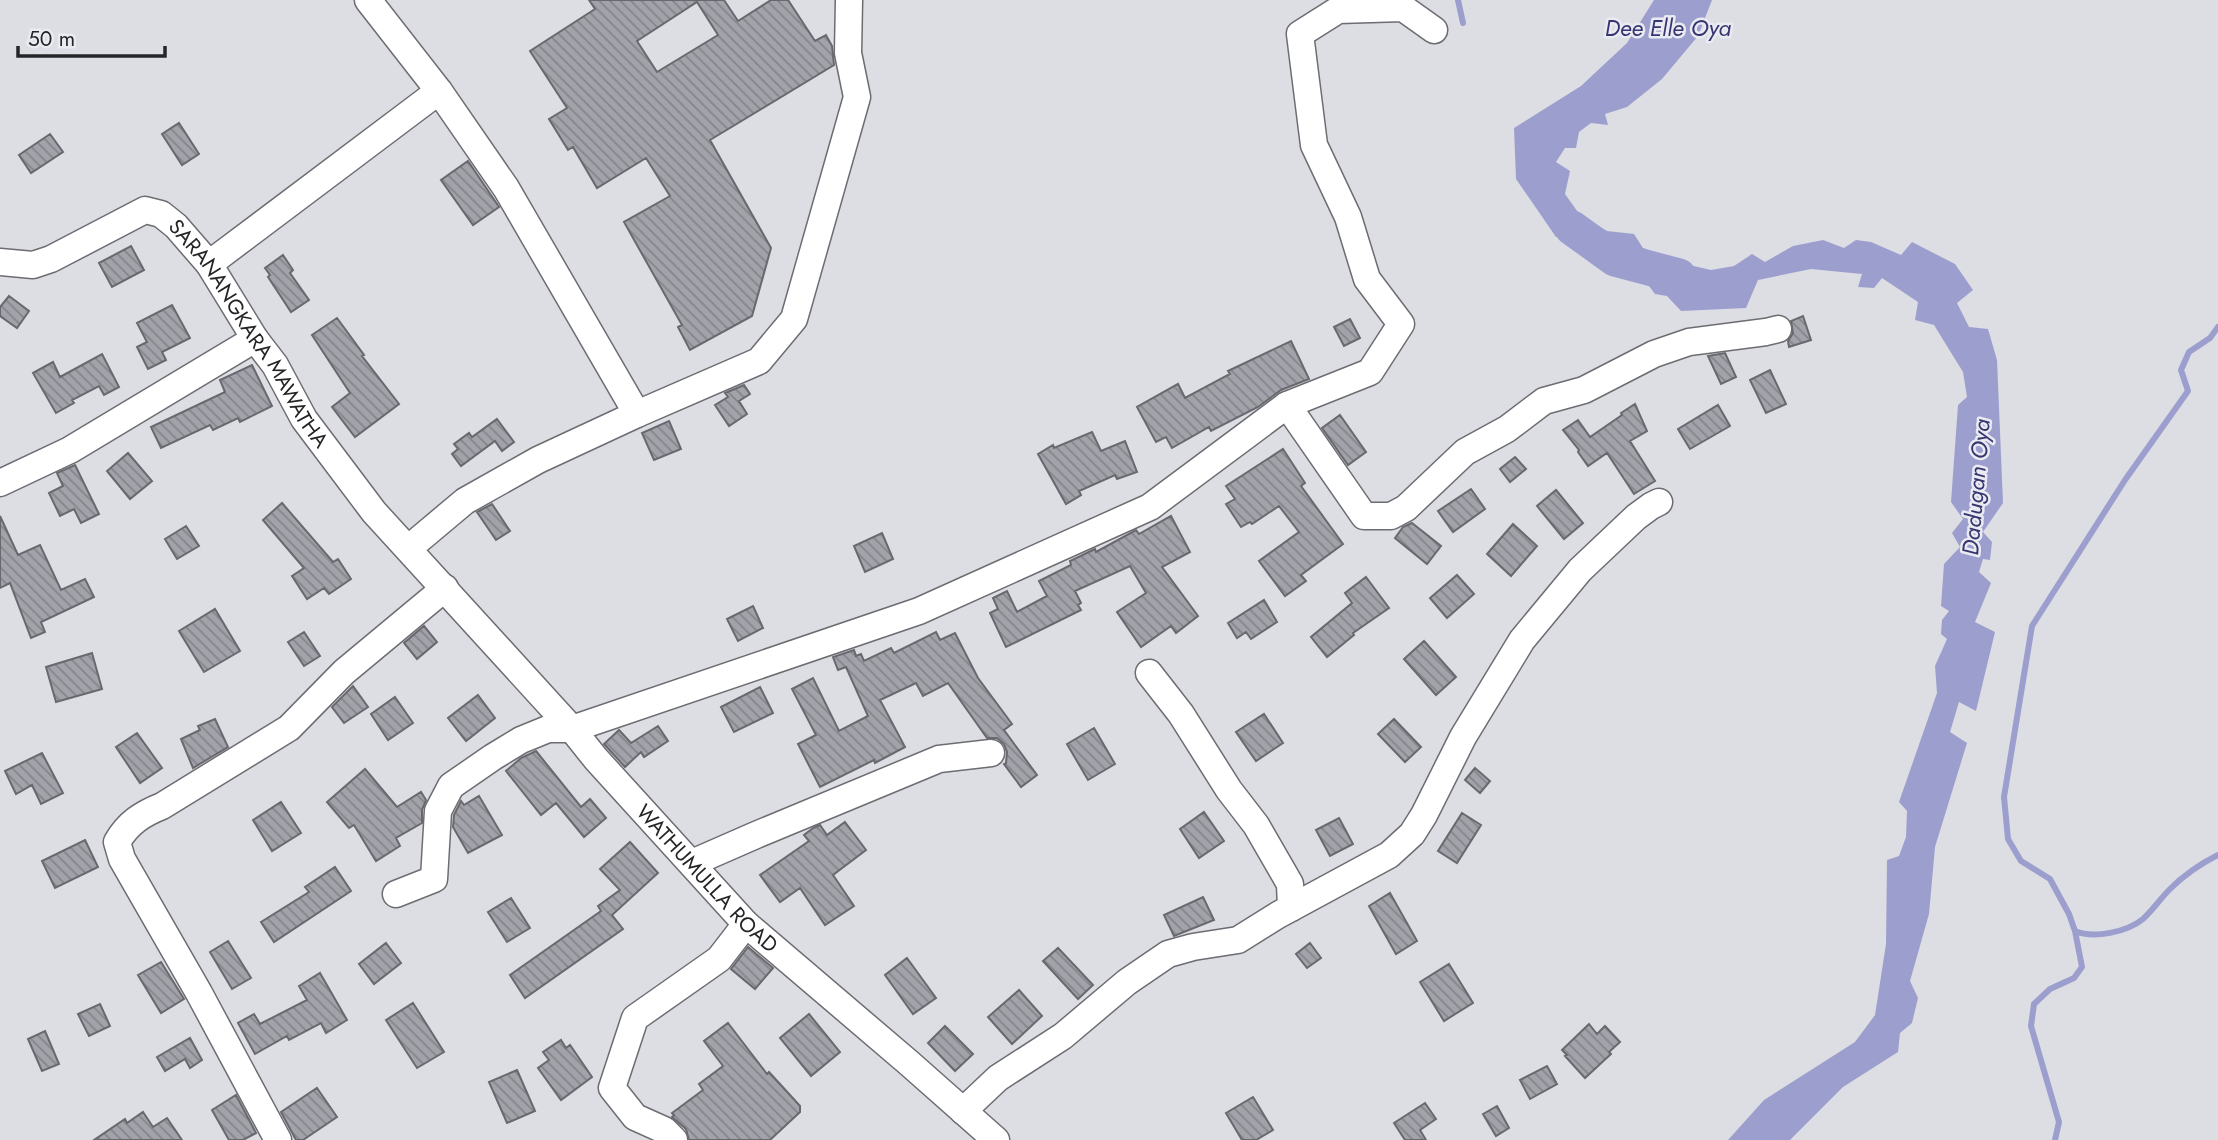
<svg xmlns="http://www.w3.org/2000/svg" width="2218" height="1140" font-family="Jost,sans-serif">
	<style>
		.water { fill: #9c9fce }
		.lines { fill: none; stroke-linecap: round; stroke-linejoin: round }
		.stream { stroke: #9c9fce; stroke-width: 6 }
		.river { stroke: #9c9fce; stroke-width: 35 }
		.building { fill: url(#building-back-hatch); stroke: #68686e; stroke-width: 2; fill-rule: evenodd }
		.minor-casing { stroke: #6c6c72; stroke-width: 29 }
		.minor { stroke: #fff; stroke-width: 26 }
		.labels { text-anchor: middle; stroke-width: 5; stroke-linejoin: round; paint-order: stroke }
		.street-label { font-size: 21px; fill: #252528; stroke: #eaebf2 }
		.water-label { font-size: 23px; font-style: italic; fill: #373570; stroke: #eaebf2 }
	</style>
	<defs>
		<pattern id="building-back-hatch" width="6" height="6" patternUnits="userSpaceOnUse" patternTransform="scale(1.75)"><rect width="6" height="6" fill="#a2a3aa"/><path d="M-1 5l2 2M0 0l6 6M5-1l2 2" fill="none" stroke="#84858a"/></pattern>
	</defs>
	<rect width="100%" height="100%" fill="#dddde4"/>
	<!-- water -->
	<path class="water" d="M1654,0H1712L1698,36L1662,79L1627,107L1605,114L1608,125L1591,123L1579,132L1576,148H1565L1556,162L1570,171L1565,194L1580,215L1607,231L1634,234L1643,248L1685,264L1711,270L1734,266L1752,254L1765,262L1793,246L1823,240L1844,248L1856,240L1871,242L1901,255L1912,242L1955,264L1973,290L1957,303L1969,327L1988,329L1997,360L2003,503L1983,532L1992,542L1990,560L1983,559L1979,572L1991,583L1975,622L1995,632L1976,711L1959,702L1950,732L1967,743L1935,847L1929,914L1910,981L1918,998L1912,1023L1900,1033L1898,1052L1843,1087L1790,1140H1728L1764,1100L1855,1042L1875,1015L1886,944L1887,860L1899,856L1906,837L1907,811L1899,802L1937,693L1935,666L1947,639L1941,634L1942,620L1949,611L1941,606L1944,564L1960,547L1952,533L1963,519L1951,502L1958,405L1967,397L1963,372L1934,325L1915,320L1918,302L1882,278L1874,288L1858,287L1862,274L1811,269L1758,280L1746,308L1681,311L1667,296L1655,294L1629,259L1615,254L1596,266L1589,261L1592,249L1574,234L1556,237L1516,179L1514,128L1581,86L1627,43Z"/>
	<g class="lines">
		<!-- stream -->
		<path class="stream" d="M1458,0L1463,23
			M2075,931C2094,939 2127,932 2143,919C2153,910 2160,899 2169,890C2184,875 2200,864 2218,855
			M2055,1140L2059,1122L2031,1026L2034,1004L2050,989L2074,978L2082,967L2075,931L2069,914L2050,879L2021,861L2008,839L2004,797L2032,626L2125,480L2188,391L2181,370L2189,352L2210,338L2218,327"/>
		<!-- river -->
		<path class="river" d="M1572,228L1615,259L1679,276"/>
	</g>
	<!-- building -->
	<path class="building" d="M589,0H724L738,21L771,0H788L815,41L826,35L832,46L834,65L710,140L771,248L752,316L690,350L678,327L682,325L624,222L670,196L646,158L597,188L573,147L568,150L549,119L567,108L530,51L595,9ZM697,2L718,35L657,72L637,41Z
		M179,123L199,154L182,165L162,134Z
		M50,134L63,152L31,173L19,155Z
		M468,161L499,207L473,225L441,180Z
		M131,246L144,270L112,287L99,263Z
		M283,255L293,270L290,273L309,300L291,312L268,277L270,275L265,268Z
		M9,296L29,311L17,328L0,316V307Z
		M172,305L190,338L162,352L166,360L148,369L137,347L147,342L137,323Z
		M1803,316L1811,340L1789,347L1788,341L1793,333L1791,321Z
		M337,318L364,355L362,356L399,404L355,437L332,407L350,393L312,335Z
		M1350,319L1360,338L1344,346L1334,327Z
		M1291,341L1309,379L1281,390L1258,407L1211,431L1209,427L1172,448L1166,437L1156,442L1137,407L1178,384L1185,398L1230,374L1228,371Z
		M1725,353L1736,377L1721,384L1708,356Z
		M102,354L119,387L104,395L99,386L72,400L74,403L56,413L33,373L53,362L60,377Z
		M252,365L272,406L240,422L238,418L213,430L210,425L161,448L151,427L225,392L220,380Z
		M1770,370L1786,404L1766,413L1750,380Z
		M744,385L750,394L739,401L747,414L729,426L715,405L728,397L725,393Z
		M1635,404L1647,431L1630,441L1655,481L1634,494L1607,453L1588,466L1578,452L1579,450L1563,430L1578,420L1590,437L1622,415L1621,413Z
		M1718,405L1730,426L1690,449L1678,429Z
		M1340,415L1366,452L1348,465L1322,428Z
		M497,419L514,442L502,451L495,441L461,466L452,454L458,449L454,444L469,433L472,437Z
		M669,421L681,449L654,460L642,433Z
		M1092,432L1101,451L1125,441L1137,472L1117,479L1115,475L1079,491L1081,495L1066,504L1038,454L1053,445L1054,448Z
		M1283,449L1305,483L1301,486L1343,544L1301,575L1306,581L1285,596L1259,561L1299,532L1279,506L1252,524L1250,522L1241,527L1226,504L1235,499L1226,486Z
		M128,453L152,481L130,499L107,471Z
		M1515,457L1526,469L1510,482L1500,469Z
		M75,465L99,514L81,523L74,509L60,516L49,493L63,486L57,473Z
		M1471,489L1485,509L1453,532L1438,511Z
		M1556,490L1583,523L1564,539L1537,506Z
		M282,503L333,562L338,559L351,579L329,594L324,588L307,599L292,576L304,568L263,520Z
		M492,504L510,531L496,540L477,512Z
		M0,516L18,555L40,545L61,590L85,579L94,597L41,622L45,632L31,638L10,583L0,588Z
		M1171,516L1190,552L1162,567L1198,616L1176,633L1171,626L1141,647L1117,612L1146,593L1130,566L1075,591L1081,603L1078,605L1081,610L1006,647L990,613L998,609L993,598L1007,591L1017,612L1047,596L1039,581L1071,565L1070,561L1095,549L1096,552L1136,530L1139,534Z
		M1412,523L1441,546L1427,564L1395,538L1403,527Z
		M1513,524L1537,546L1511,576L1487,554Z
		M186,526L199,546L177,559L165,539Z
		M882,533L893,559L865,572L854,546Z
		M1457,575L1474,594L1447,618L1430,598Z
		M1366,577L1389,608L1353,633L1354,635L1327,657L1311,637L1352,603L1345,593Z
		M1264,600L1277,622L1251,639L1246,632L1237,638L1228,623Z
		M753,606L763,628L738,641L727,619Z
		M215,609L240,651L204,672L179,631Z
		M424,626L437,642L417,659L404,643Z
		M304,632L320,656L304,666L288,642Z
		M936,632L940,640L955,633L978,678L1012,724L1004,730L1037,775L1021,787L1004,764L1006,763L1007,752L1004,744L997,738H987L948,683L923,696L916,683L880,700L905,747L875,763L874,760L820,787L798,744L816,735L792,689L813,678L839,731L868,716L846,667L838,670L833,657L854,650L856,656L861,654L864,661L891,648L894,653Z
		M1424,641L1456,677L1436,695L1404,659Z
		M92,653L102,689L56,702L46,667Z
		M353,686L368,707L344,723L332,707Z
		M760,687L773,713L734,732L721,707Z
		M478,695L495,718L466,741L448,718Z
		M395,697L413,723L388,740L371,714Z
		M1264,714L1283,743L1256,761L1236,732Z
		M215,719L228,747L193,768L181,739L200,730L198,726Z
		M1394,719L1421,747L1405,762L1378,734Z
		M658,726L668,741L644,757L641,752L625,767L604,744L619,730L631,743Z
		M1094,728L1115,764L1088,780L1067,744Z
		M137,733L162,768L140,783L116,747Z
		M536,751L581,807L590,799L606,818L584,837L556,803L541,815L506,771L521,758Z
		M42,753L63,793L41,804L32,785L16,794L5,771Z
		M1475,768L1490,781L1480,793L1465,780Z
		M365,769L397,807L421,792L426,800L422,810V823L396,838L400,846L376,861L354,825L349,828L327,802Z
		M479,796L502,835L468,853L453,827L454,815L461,801L464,805Z
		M281,802L301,833L272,851L253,820Z
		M1204,812L1224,841L1199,858L1180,829Z
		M1462,813L1481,825L1457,863L1438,851Z
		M1339,818L1353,844L1330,856L1316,830Z
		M845,822L866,850L833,875L854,906L825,925L800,888L780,902L760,875L809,841L804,835L813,828L820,825L827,835Z
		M85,840L98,867L55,888L42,861Z
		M630,842L658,873L612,915L623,929L525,998L510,975L601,911L598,906L620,890L600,869Z
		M335,867L351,891L274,942L261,922L309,892L305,887Z
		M1390,893L1417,941L1396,954L1369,906Z
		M1203,897L1214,920L1174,936L1164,915Z
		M511,898L530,928L507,942L488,912Z
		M228,941L251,978L232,989L210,952Z
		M386,943L401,963L374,984L359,964Z
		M1310,943L1321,958L1307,968L1296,954Z
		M748,947L773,968L755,989L731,969Z
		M1058,948L1093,985L1078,999L1043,961Z
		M907,958L936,998L913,1014L885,975Z
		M161,962L184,999L161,1013L138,975Z
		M1449,964L1473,1003L1444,1021L1420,982Z
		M320,973L347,1020L326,1033L321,1023L289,1040L287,1036L255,1054L238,1023L254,1014L260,1024L307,1000L299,986Z
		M1019,990L1042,1016L1012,1044L988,1017Z
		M413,1003L444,1052L417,1068L386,1020Z
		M100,1004L110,1026L89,1036L78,1014Z
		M809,1014L840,1052L811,1076L780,1038Z
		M728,1023L767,1074L769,1072L800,1106V1112L770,1140H689L686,1129L672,1117L674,1115L672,1113L703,1090L699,1084L723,1066L704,1041Z
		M1589,1024L1597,1034L1605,1026L1620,1042L1609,1052L1611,1054L1585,1078L1565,1056L1567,1055L1562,1050Z
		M945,1026L973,1054L955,1071L928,1043Z
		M45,1031L59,1064L42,1071L28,1039Z
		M190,1038L202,1060L190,1068L185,1059L165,1071L157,1057Z
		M561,1040L566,1048L570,1045L592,1077L561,1100L538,1068L549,1060L543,1052Z
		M1547,1066L1557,1084L1530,1099L1520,1080Z
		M517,1070L535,1111L507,1123L489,1082Z
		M317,1088L337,1117L303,1140H296L281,1112Z
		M236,1095L256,1133L243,1140H229L212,1110Z
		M1253,1097L1273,1130L1256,1140H1242L1226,1113Z
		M1425,1103L1436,1119L1420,1130L1426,1140H1405L1394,1123Z
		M1497,1106L1509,1128L1496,1136L1483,1114Z
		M143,1112L153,1127L167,1118L182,1140H94L125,1119L127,1123Z"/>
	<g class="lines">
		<defs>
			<g id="minor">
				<path d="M368,0L439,91L506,188L637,414"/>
				<path id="s1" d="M0,262L33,265L51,259L145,210L161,214L176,226L209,264L255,339L275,365L304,419L374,512L572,729L596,759L746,924L909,1063L996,1140"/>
				<path d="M209,264L439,91"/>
				<path d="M1287,405L1370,372L1401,324L1367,279L1348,217L1314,145L1300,34L1338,10L1403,8L1434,30"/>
				<path d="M0,483L70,450L255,339"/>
				<path d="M409,548L465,501L538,460L637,414L759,361L794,319L857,97L848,53L849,0"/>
				<path d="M1149,673L1181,714L1229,790L1256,825L1290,884L1291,908"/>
				<path d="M692,863L756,835L939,759L991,753"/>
				<path d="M396,894L434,879L438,811L451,786L493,757L521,740L548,729H572L919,611L1150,507L1287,405L1364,516H1391L1406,508L1465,452L1507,429L1544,401L1584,390L1654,354L1689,342L1766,332L1778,329"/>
				<path d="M963,1111L998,1078L1063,1036L1127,982L1168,954L1193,947L1238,940L1278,915L1389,855L1412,834L1424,815L1463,737L1522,640L1580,570L1636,517L1651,506L1659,502"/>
				<path d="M278,1140L199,993L122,859L117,842C128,823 142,814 162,806L289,728L344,672L445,588"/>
				<path d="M674,1140L664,1130L635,1117L612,1088L635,1018L719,959L746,924"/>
			</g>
		</defs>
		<!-- minor casing -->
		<use href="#minor" class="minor-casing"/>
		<!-- minor -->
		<use href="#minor" class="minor"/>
	</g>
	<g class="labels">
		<!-- street labels -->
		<g class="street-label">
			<text dy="7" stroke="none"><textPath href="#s1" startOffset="324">SARANANGKARA MAWATHA</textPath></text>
			<text dy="7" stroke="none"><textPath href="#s1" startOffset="1038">WATHUMULLA ROAD</textPath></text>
		</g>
		<!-- water labels -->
		<g class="water-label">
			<text x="1668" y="36">Dee Elle Oya</text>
			<text transform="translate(1976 487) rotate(-85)" y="8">Dadugan Oya</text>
		</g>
	</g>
	<!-- scale -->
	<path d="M18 46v10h147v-10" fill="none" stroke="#252528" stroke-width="3.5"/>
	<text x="28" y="46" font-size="21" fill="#252528" stroke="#eaebf2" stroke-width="5" paint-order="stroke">50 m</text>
</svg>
